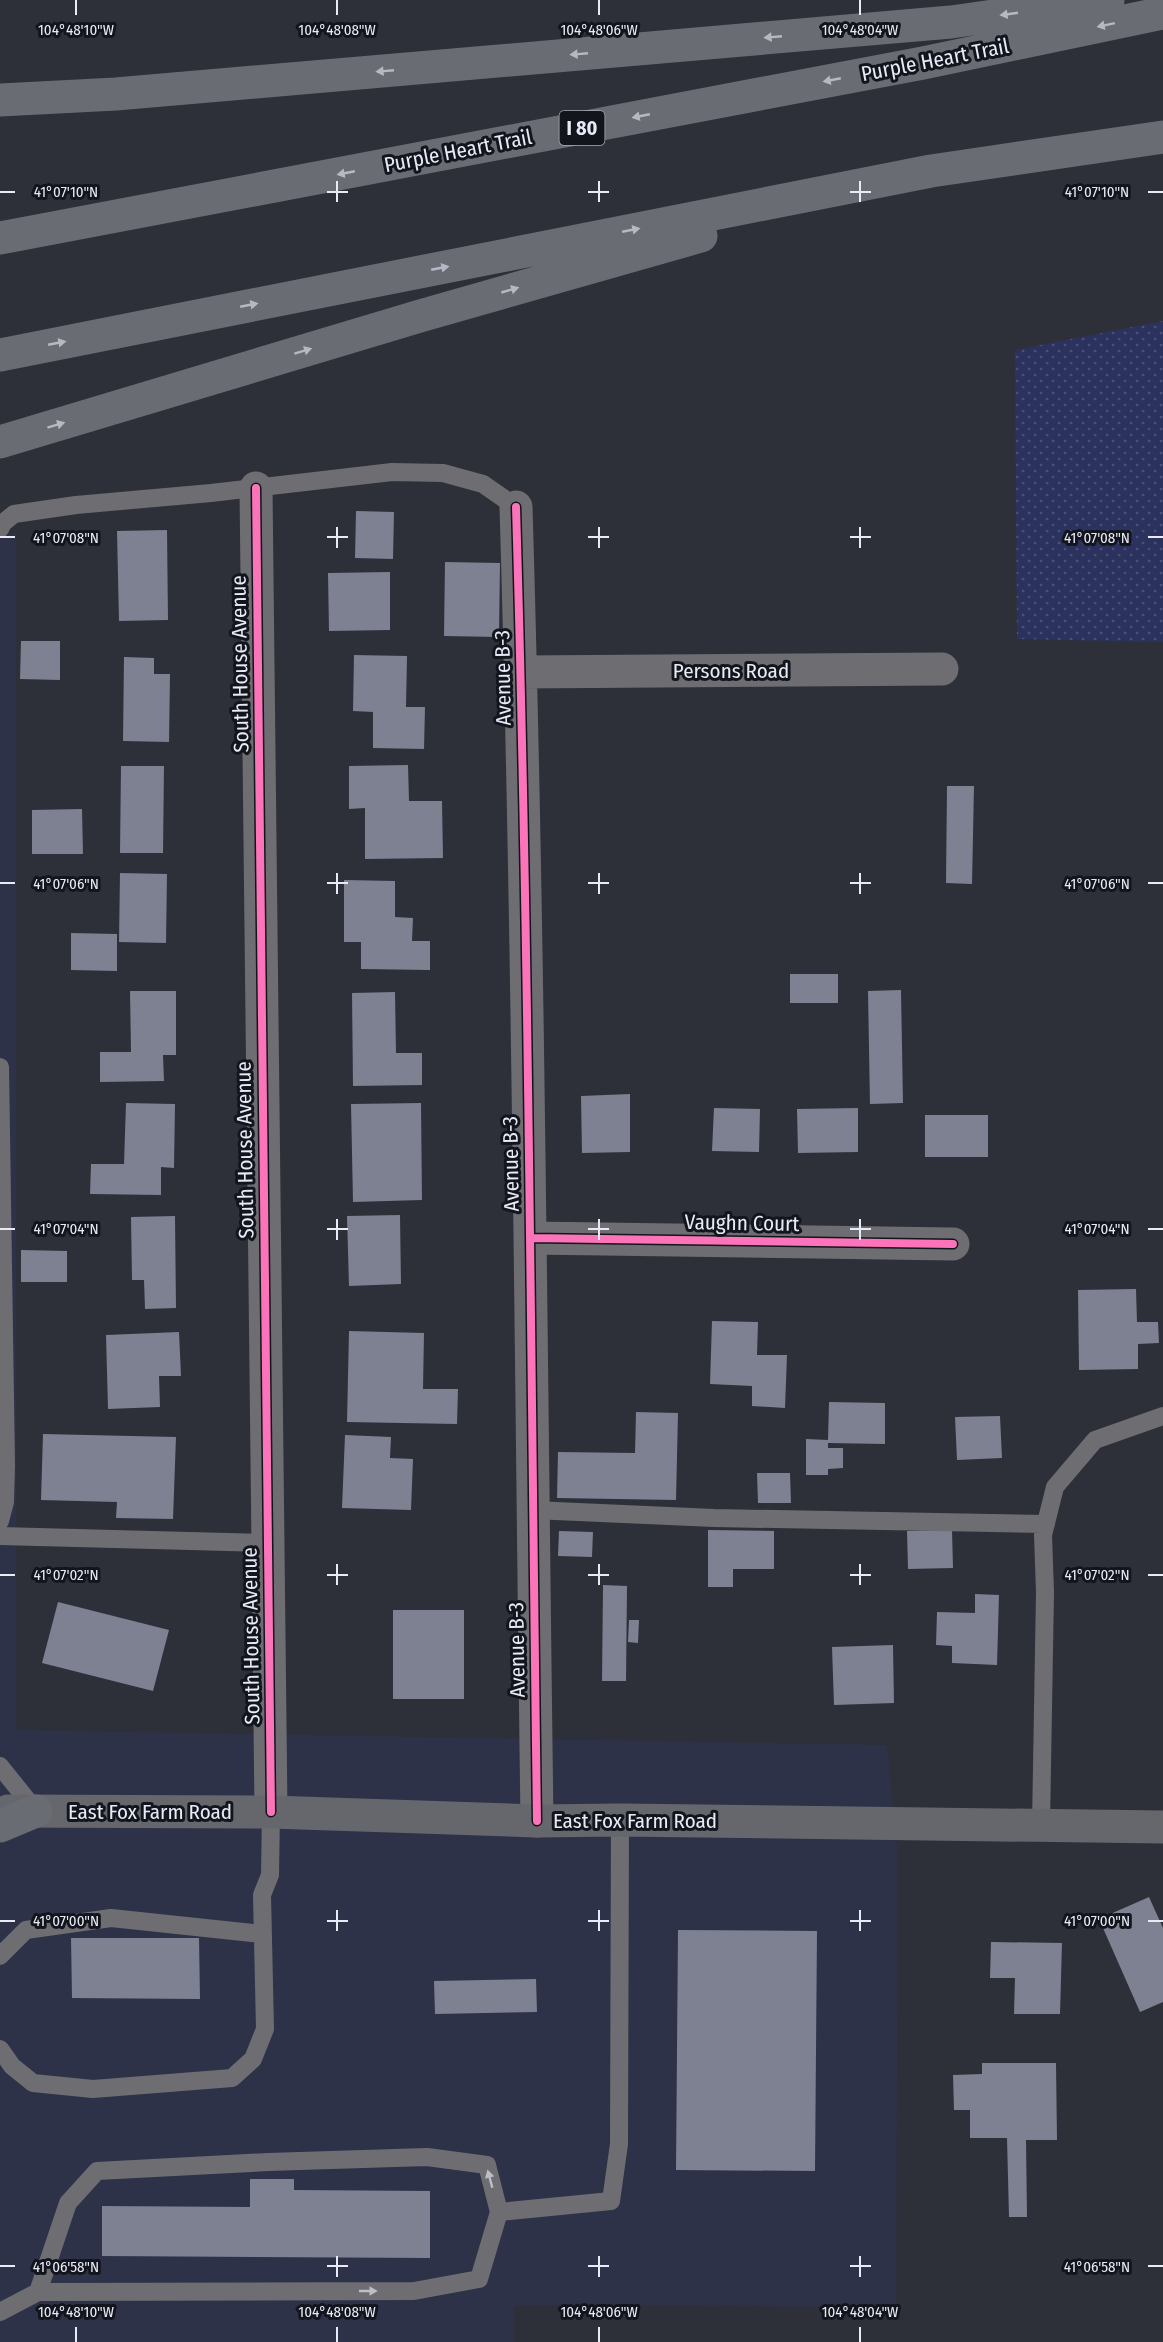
<svg xmlns="http://www.w3.org/2000/svg" width="1163" height="2342" font-family="'Fira Sans Condensed',sans-serif">
	<style>
		.built { fill: #2e3248 }
		.green { fill: url(#green-dots) }
		.building { fill: #7d8192 }
		.lines { fill: none; stroke-linecap: round; stroke-linejoin: round }
		.lane { stroke: #6e6e72; stroke-width: 18 }
		.street { stroke: #6e6e72; stroke-width: 33 }
		.secondary { stroke: #66676d; stroke-width: 33 }
		.highway { stroke: #6a6c74; stroke-width: 33 }
		.cycleway-casing { stroke: #13151d; stroke-width: 11 }
		.cycleway { stroke: #fb73b8; stroke-width: 8 }
		.oneway { fill: #b6b8c3 }
		.oneway2 { fill: #bdbfc8 }
		.ticks { fill: none; stroke: #e8ebf7; stroke-width: 2 }
		.labels { text-anchor: middle; stroke-width: 6; stroke-linejoin: round; paint-order: stroke }
		.shield { fill: #13151d; stroke: #a8abb6; stroke-width: 1.5 }
		.shield-label { font-size: 20px; font-weight: bold; fill: #e8ebf7 }
		.street-label { font-size: 21px; fill: #e8ebf7; stroke: #13151d }
		.ticks-label { font-size: 15px; text-anchor: middle; fill: #e8ebf7; stroke: #13151d; stroke-width: 6; stroke-linejoin: round; paint-order: stroke }
	</style>
	<defs>
		<pattern id="green-dots" width="8" height="8" patternUnits="userSpaceOnUse" patternTransform="scale(1.5)"><rect width="8" height="8" fill="#2c325e"/><path d="M2 2h.1M6 6h.1" fill="none" stroke="#4b5076" stroke-width="1.8" stroke-linecap="round"/></pattern>
	</defs>
	<rect width="100%" height="100%" fill="#2d3039"/>
	<!-- built -->
	<path class="built" d="M16,532V1730L887,1745L898,1861L896,2307L514,2305V2342H0V538Z"/>
	<!-- green -->
	<path class="green" d="M1163,321V642L1017,639L1015,350Z"/>
	<!-- building -->
	<path class="building" d="M356,511L394,512L393,559L355,558Z
		M167,530L168,620L119,621L117,531Z
		M445,562L500,563L499,637L444,636Z
		M390,572V630L329,631L328,573Z
		M21,641H60V680L20,679Z
		M354,655L407,656L406,707H425L424,749L373,748V712L353,711Z
		M124,657L154,658V674H170L169,742L123,741Z
		M408,765L409,801H442L443,858L365,859V808L349,809V766Z
		M121,766H164L163,853H120Z
		M947,786H974L972,884L946,883Z
		M82,809L83,854H32V810Z
		M120,873L167,874L166,943L119,942Z
		M344,880L395,881V917L413,918L412,941H430V970L361,969V942H344Z
		M71,933L117,934V971L71,970Z
		M790,974H838V1003H790Z
		M901,990L903,1103L870,1104L868,991Z
		M130,991H176V1055H163L164,1081L100,1082V1052H131Z
		M395,992L396,1053H422V1085L353,1086L352,993Z
		M630,1094V1152L582,1153L581,1096Z
		M126,1103L175,1104L174,1168L161,1167V1195L90,1194L91,1164H124Z
		M421,1103L422,1200L353,1202L351,1104Z
		M714,1108L760,1109L759,1152L712,1151Z
		M858,1108V1152L798,1153L797,1109Z
		M925,1115H988V1157H925Z
		M400,1215L401,1284L349,1286L347,1216Z
		M175,1216L176,1308L145,1309L144,1280H132L131,1217Z
		M21,1250L67,1251V1282H21Z
		M1136,1289L1137,1322H1158L1159,1343L1138,1344V1369L1079,1370L1078,1290Z
		M712,1321L758,1322L757,1355H787L785,1408L752,1406V1386L710,1384Z
		M349,1331L424,1333L423,1389H458L457,1424L347,1422Z
		M179,1332L181,1376H159L160,1407L108,1409L106,1335Z
		M829,1402L885,1403V1444L828,1443V1448H843V1468L828,1469V1475H806V1439L828,1440Z
		M636,1412L678,1413L676,1500L557,1498L558,1452L635,1453Z
		M1000,1416L1002,1458L957,1460L955,1417Z
		M43,1434L176,1437L173,1519L116,1518L117,1502L41,1500Z
		M345,1435L391,1437L390,1458L413,1459L411,1510L342,1508Z
		M757,1473H790L791,1503H758Z
		M708,1530L774,1531V1569H733V1587H708Z
		M952,1530L953,1568L908,1569L907,1531Z
		M559,1531L593,1532L592,1557L558,1556Z
		M603,1585L627,1586L626,1681H602Z
		M975,1594L999,1595L997,1665L952,1663V1646L936,1645L937,1612L975,1613Z
		M58,1602L169,1630L153,1691L42,1663Z
		M393,1610H464V1699H393Z
		M629,1620H639L638,1643L628,1642Z
		M893,1645L894,1703L834,1705L832,1647Z
		M1149,1897L1163,1928V2002L1140,2012L1099,1919Z
		M678,1930L817,1931L815,2171L676,2170Z
		M71,1938H199L200,1999L72,1998Z
		M991,1942L1062,1943L1060,2014H1014L1015,1978H990Z
		M536,1979L537,2012L435,2014L434,1981Z
		M982,2063H1056L1057,2140H1026L1027,2217H1009L1007,2138H970V2110H954L953,2075L982,2074Z
		M250,2179H294V2190L430,2191V2258L102,2256V2206L250,2207Z"/>
	<g class="lines">
		<!-- lane -->
		<path class="lane" d="M0,529L3,523L14,514L76,505L211,493L392,472L443,473L483,484L516,507
			M0,1067L6,1465L5,1502L0,1521
			M533,1510L714,1518L1046,1524
			M0,1536L268,1543
			M0,1766L36,1811
			M1041,1825L1045,1592L1043,1535L1055,1487L1095,1440L1163,1416
			M0,1956L26,1930L111,1918L262,1934
			M0,2049L12,2066L33,2083L93,2089L232,2078L253,2059L265,2029L262,1895L270,1875L271,1812
			M499,2212L611,2201L619,2144L620,1820
			M0,2312L38,2292L414,2291L479,2279L499,2212L487,2165L427,2157L268,2162L97,2171L68,2203L38,2292"/>
		<!-- street -->
		<path class="street" d="M256,488L271,1812
			M516,507C529,945 531,1383 537,1821
			M521,672L942,669
			M531,1238L953,1244"/>
		<!-- secondary -->
		<path class="secondary" d="M8,1811L271,1812L537,1821L620,1820L1163,1827"/>
		<!-- highway -->
		<path class="highway" d="M0,100L116,94L951,22L1108,0
			M0,238L923,63L1163,13
			M0,355L931,171L1163,137
			M0,442L420,316L701,236
			M0,1826L36,1811"/>
		<defs>
			<path id="cycleway" d="M256,488L271,1812
				M516,507C529,945 531,1383 537,1821
				M531,1238L953,1244"/>
		</defs>
		<!-- cycleway casing -->
		<use href="#cycleway" class="cycleway-casing"/>
		<!-- cycleway -->
		<use href="#cycleway" class="cycleway"/>
	</g>
	<!-- one-way arrows -->
	<defs><path id="oneway-solid" d="M-6-.8H1V-3.2L6.5 0L1 3.2V.8H-6Z" transform="scale(1.5)"/></defs>
	<g class="oneway">
		<use href="#oneway-solid" transform="translate(1009 14) rotate(172)"/>
		<use href="#oneway-solid" transform="translate(1106 25) rotate(168)"/>
		<use href="#oneway-solid" transform="translate(773 37) rotate(175)"/>
		<use href="#oneway-solid" transform="translate(579 54) rotate(175)"/>
		<use href="#oneway-solid" transform="translate(385 71) rotate(175)"/>
		<use href="#oneway-solid" transform="translate(832 80) rotate(169)"/>
		<use href="#oneway-solid" transform="translate(641 116) rotate(169)"/>
		<use href="#oneway-solid" transform="translate(346 173) rotate(169)"/>
		<use href="#oneway-solid" transform="translate(631 230) rotate(-11)"/>
		<use href="#oneway-solid" transform="translate(440 268) rotate(-11)"/>
		<use href="#oneway-solid" transform="translate(510 290) rotate(-16)"/>
		<use href="#oneway-solid" transform="translate(249 305) rotate(-11)"/>
		<use href="#oneway-solid" transform="translate(57 343) rotate(-11)"/>
		<use href="#oneway-solid" transform="translate(303 351) rotate(-17)"/>
		<use href="#oneway-solid" transform="translate(56 425) rotate(-17)"/>
	</g>
	<g class="oneway2">
		<use href="#oneway-solid" transform="translate(490 2179) rotate(-105)"/>
		<use href="#oneway-solid" transform="translate(368 2291)"/>
	</g>
	<!-- ticks -->
	<path class="ticks" d="M76,0V15M337,0V15M599,0V15M860,0V15M337,181V202M599,181V202M860,181V202M0,192H15M327,192H348M588,192H609M850,192H871M1148,192H1163M337,527V548M599,527V548M860,527V548M0,537H15M327,537H348M588,537H609M850,537H871M1148,537H1163M337,873V894M599,873V894M860,873V894M0,883H15M327,883H348M588,883H609M850,883H871M1148,883H1163M337,1219V1240M599,1219V1240M860,1219V1240M0,1229H15M327,1229H348M588,1229H609M850,1229H871M1148,1229H1163M337,1564V1585M599,1564V1585M860,1564V1585M0,1575H15M327,1575H348M588,1575H609M850,1575H871M1148,1575H1163M337,1910V1931M599,1910V1931M860,1910V1931M0,1921H15M327,1921H348M588,1921H609M850,1921H871M1148,1921H1163M337,2256V2277M599,2256V2277M860,2256V2277M0,2266H15M327,2266H348M588,2266H609M850,2266H871M1148,2266H1163M76,2327V2342M337,2327V2342M599,2327V2342M860,2327V2342"/>
	<g class="labels">
		<!-- shield labels -->
		<rect class="shield" x="559.5" y="111" width="45" height="34" rx="4.5"/>
		<g class="shield-label">
			<text x="582" y="135">I 80</text>
		</g>
		<!-- street labels -->
		<g class="street-label">
			<text transform="translate(935 60) rotate(-11)" y="7">Purple Heart Trail</text>
			<text transform="translate(458 151) rotate(-11)" y="7">Purple Heart Trail</text>
			<text transform="translate(240 664) rotate(-91)" y="7">South House Avenue</text>
			<text x="731" y="678">Persons Road</text>
			<text transform="translate(503 678) rotate(-91)" y="7">Avenue B-3</text>
			<text transform="translate(245 1150) rotate(-91)" y="7">South House Avenue</text>
			<text transform="translate(511 1164) rotate(-91)" y="7">Avenue B-3</text>
			<text transform="translate(742 1223) rotate(1)" y="7">Vaughn Court</text>
			<text transform="translate(251 1636) rotate(-91)" y="7">South House Avenue</text>
			<text transform="translate(517 1650) rotate(-91)" y="7">Avenue B-3</text>
			<text x="150" y="1819">East Fox Farm Road</text>
			<text x="635" y="1828">East Fox Farm Road</text>
		</g>
	</g>
	<g class="ticks-label">
		<text x="76" y="35">104°48'10"W</text>
		<text x="337" y="35">104°48'08"W</text>
		<text x="599" y="35">104°48'06"W</text>
		<text x="860" y="35">104°48'04"W</text>
		<text x="66" y="197">41°07'10"N</text>
		<text x="1097" y="197">41°07'10"N</text>
		<text x="66" y="543">41°07'08"N</text>
		<text x="1097" y="543">41°07'08"N</text>
		<text x="66" y="889">41°07'06"N</text>
		<text x="1097" y="889">41°07'06"N</text>
		<text x="66" y="1234">41°07'04"N</text>
		<text x="1097" y="1234">41°07'04"N</text>
		<text x="66" y="1580">41°07'02"N</text>
		<text x="1097" y="1580">41°07'02"N</text>
		<text x="66" y="1926">41°07'00"N</text>
		<text x="1097" y="1926">41°07'00"N</text>
		<text x="66" y="2272">41°06'58"N</text>
		<text x="1097" y="2272">41°06'58"N</text>
		<text x="76" y="2317">104°48'10"W</text>
		<text x="337" y="2317">104°48'08"W</text>
		<text x="599" y="2317">104°48'06"W</text>
		<text x="860" y="2317">104°48'04"W</text>
	</g>
</svg>
